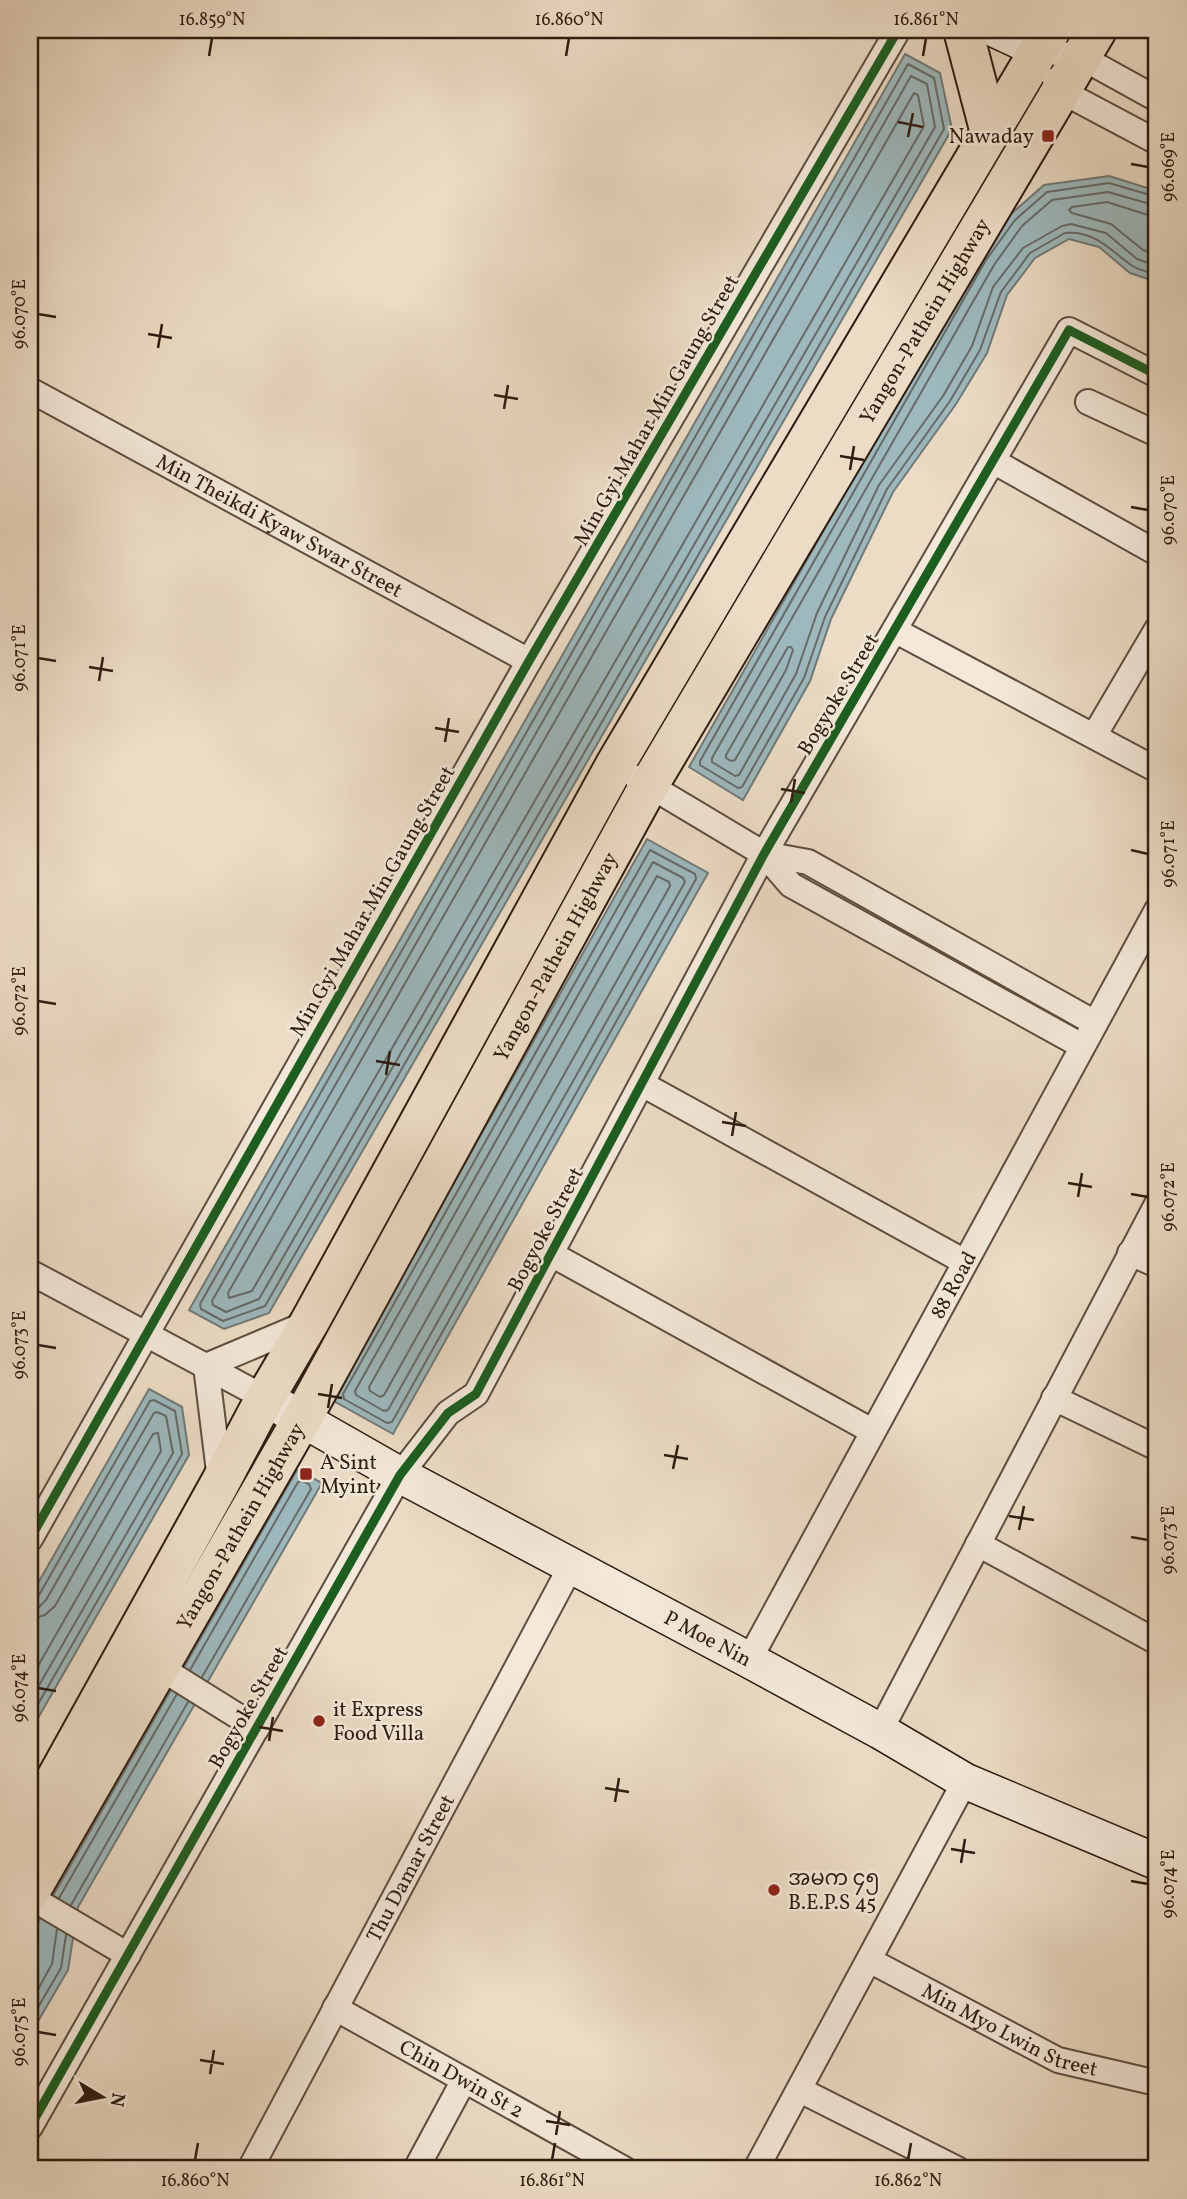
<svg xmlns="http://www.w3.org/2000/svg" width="1187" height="2199" font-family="Vollkorn,'Noto Sans Myanmar',serif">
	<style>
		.water { fill: #9db9be; stroke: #717a79; stroke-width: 2 }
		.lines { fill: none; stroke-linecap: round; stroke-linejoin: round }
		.shore { stroke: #666a68; stroke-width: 2 }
		.street-casing { stroke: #5e4c3e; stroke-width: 28 }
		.secondary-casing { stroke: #2e1c11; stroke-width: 38 }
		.primary-casing { stroke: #2e1c11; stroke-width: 42 }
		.street { stroke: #f3e8d9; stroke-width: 24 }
		.secondary { stroke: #f3e8d9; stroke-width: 35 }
		.primary { stroke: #ecdcc5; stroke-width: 38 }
		.cycleway-casing { stroke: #f3e8d9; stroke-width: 13 }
		.cycleway { stroke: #1b5e20; stroke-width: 9 }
		.ticks { fill: none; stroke: #2e1c11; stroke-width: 2.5 }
		.poi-dot { fill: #8f2418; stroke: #f3e8d9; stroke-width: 2.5 }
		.labels { text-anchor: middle; stroke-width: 5; stroke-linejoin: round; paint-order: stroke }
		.poi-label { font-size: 21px; fill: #2e1c11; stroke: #f3e8d9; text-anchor: start }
		.street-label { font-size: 21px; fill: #2e1c11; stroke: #f3e8d9 }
		.neatline { fill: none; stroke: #2e1c11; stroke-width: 2.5 }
		.ticks-label { font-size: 18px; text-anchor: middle; fill: #2e1c11 }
	</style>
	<rect width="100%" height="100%" fill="#ecdcc5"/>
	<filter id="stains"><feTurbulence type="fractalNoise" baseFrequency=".00286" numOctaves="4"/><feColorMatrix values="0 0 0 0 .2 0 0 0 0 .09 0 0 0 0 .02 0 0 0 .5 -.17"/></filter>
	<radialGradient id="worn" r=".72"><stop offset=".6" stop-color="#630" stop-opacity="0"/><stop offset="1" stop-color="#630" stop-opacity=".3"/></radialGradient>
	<!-- water -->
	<path class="water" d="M905,54L940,73L952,129L269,1313L224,1329L189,1310Z
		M1109,176L1157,191V282L1130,273L1099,247L1069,239L1035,258L1007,295L987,353L956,404L893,492L831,619L810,681L743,800L689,767L980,256L1010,215L1044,185Z
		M647,839L708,873L393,1434L332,1400Z
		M149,1389L182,1407L189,1455L30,1732V1597Z
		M297,1470L322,1483L78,1907L68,1970L30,2035V1936Z"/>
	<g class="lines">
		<!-- shore -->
		<path class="shore" d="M908,64L934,78L944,129L265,1306L223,1321L201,1309L200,1304Z
			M911,76L927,84L935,127L259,1299L226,1312L213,1305L212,1301Z
			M914,93L918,95L924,126L252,1291L229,1298L228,1293Z
			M1157,197L1109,183L1047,192L1015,220L986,260L700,761V765L738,788L742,787L804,678L825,617L887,489L950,401L980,350L1001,292L1030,253L1065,233C1094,230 1110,250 1131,265C1138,270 1149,272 1157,275
			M1157,206L1108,192L1052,200L1022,226L994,265L712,758V762L735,776L739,775L796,674L817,613L879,485L943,396L972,346L993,287L1023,248L1062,226L1071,224L1106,233L1137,259L1157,266
			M1157,216L1148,215L1107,202L1072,207L1069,210L1072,213L1111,224L1143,250L1157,255
			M788,647H791L793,650L786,670L735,760L731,761L726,758V755Z
			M650,850L695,874L696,879L392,1422L387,1423L344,1399L343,1394Z
			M653,862L683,878L685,882L388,1410L384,1411L356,1395L355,1391Z
			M657,876L669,882L670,886L384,1395L380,1397L370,1391L369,1387Z
			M30,1599H35L39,1595L150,1401L154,1400L175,1411L182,1454L30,1718
			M30,1608L39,1607L46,1600L154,1413L157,1412L166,1416L173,1453L30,1701
			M30,1619L45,1615L55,1606L153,1434L158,1433L161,1451L30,1680
			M190,1670L298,1482L302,1481L309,1484L311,1489L202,1677
			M59,1898L177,1694
			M71,1905L188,1702
			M30,2004L52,1964L57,1929
			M30,2021L61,1968L66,1935"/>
		<defs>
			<g id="street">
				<path d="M1039,50L1081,57L1157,99"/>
				<path d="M1055,80L1061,91L1157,142"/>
				<path id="s1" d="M30,390L529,661"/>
				<path d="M1088,402L1157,434"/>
				<path d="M993,461L1157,553"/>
				<path d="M896,631L1157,770"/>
				<path d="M1094,736L1157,629"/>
				<path d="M637,778L764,854L791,885L1082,1046"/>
				<path d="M764,854L808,862L1095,1023"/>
				<path d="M642,1084L965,1262"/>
				<path d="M1130,1253L1157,1265"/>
				<path d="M551,1254L872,1431"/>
				<path d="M30,1272L265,1398"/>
				<path d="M1054,1398L1157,1448"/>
				<path d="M220,1480L206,1366L308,1323"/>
				<path d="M30,1539L529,661L898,30"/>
				<path d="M978,1544L1157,1642"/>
				<path id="s2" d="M749,1660L1157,910"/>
				<path d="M159,1667L257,1728"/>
				<path d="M880,1731L1157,1204"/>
				<path d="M30,1897L128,1955"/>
				<path id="s3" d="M869,1960L1058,2060L1157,2083"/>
				<path id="s4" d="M335,2008L624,2169"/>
				<path d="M800,2090L957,2169"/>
				<path d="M30,2127L400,1475L448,1413L476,1394L764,854L1069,330L1157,375"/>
				<path id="s5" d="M250,2169L571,1566"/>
				<path d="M416,2169L464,2080"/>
				<path d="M756,2169L965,1781"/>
			</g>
			<g id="secondary">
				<path d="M996,30L1039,50"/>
				<path id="s6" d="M265,1398L400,1475L749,1660L880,1731L965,1781L1157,1862"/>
			</g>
			<g id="primary">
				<path d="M963,30L990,133"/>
				<path d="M30,1825L220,1483L265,1398L309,1323L615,765L1051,30"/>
				<path id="s7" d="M30,1892L302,1419L649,785L1097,30"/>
			</g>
		</defs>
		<!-- street casing -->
		<use href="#street" class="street-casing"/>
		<!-- secondary casing -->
		<use href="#secondary" class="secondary-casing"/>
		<!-- primary casing -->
		<use href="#primary" class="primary-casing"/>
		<!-- street -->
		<use href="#street" class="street"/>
		<!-- secondary -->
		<use href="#secondary" class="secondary"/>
		<!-- primary -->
		<use href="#primary" class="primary"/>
		<defs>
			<path id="cycleway" d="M30,1539L529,661L898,30
				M30,2127L400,1475L448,1413L476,1394L764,854L1069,330L1157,375"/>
		</defs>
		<!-- cycleway casing -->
		<use href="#cycleway" class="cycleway-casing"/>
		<!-- cycleway -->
		<use href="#cycleway" class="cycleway"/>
	</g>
	<!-- ticks -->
	<path class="ticks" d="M209,56L212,38M566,56L569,38M923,56L926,38M898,122L923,127M908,137L913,113M1131,164L1148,167M38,314L56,317M148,334L172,338M158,348L162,324M494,395L518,399M504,409L508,385M840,456L864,460M850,470L854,446M1131,507L1148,510M38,658L56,661M89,667L113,671M99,681L103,657M435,728L459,732M445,742L449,718M781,789L805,793M791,803L795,779M1131,850L1148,854M38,1001L56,1004M376,1061L400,1065M386,1075L390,1051M722,1122L746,1126M732,1136L736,1112M1068,1183L1092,1187M1131,1194L1148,1197M1078,1197L1082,1173M38,1345L56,1348M318,1394L342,1398M328,1408L332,1384M664,1455L688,1459M673,1469L678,1445M1009,1516L1034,1520M1019,1530L1024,1506M1131,1537L1148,1540M38,1688L56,1691M259,1727L283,1731M269,1741L273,1717M605,1788L629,1792M615,1802L619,1778M951,1849L975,1853M961,1863L965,1839M1131,1881L1148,1884M38,2032L56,2035M200,2060L224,2064M210,2074L214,2050M546,2121L570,2125M556,2135L560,2111M195,2160L198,2143M552,2160L555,2143M908,2160L911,2143"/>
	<!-- markers -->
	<g class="poi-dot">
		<rect x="1041" y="129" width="14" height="14" rx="3.5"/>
		<rect x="299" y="1467" width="14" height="14" rx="3.5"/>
		<circle cx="319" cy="1721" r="7"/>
		<circle cx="774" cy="1890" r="7"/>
	</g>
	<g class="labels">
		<!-- poi labels -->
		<g class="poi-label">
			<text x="1034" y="143" text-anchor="end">Nawaday</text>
			<text x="320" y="1469">A Sint<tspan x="320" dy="24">Myint</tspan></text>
			<text x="333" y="1716">it Express<tspan x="333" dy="24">Food Villa</tspan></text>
			<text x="788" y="1885">အမက ၄၅<tspan x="788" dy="24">B.E.P.S 45</tspan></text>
		</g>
		<!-- street labels -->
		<g class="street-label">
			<text dy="7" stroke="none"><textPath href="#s7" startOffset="1808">Yangon-Pathein Highway</textPath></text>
			<text transform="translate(656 410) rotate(-60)" y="7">Min Gyi Mahar Min Gaung Street</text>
			<text dy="7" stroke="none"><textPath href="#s1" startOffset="284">Min Theikdi Kyaw Swar Street</textPath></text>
			<text transform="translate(838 694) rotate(-59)" y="7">Bogyoke Street</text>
			<text transform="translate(372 901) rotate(-60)" y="7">Min Gyi Mahar Min Gaung Street</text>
			<text dy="7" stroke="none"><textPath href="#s7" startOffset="1073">Yangon-Pathein Highway</textPath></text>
			<text transform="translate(545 1229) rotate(-62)" y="7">Bogyoke Street</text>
			<text dy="7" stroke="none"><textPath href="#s2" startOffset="427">88 Road</textPath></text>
			<text dy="7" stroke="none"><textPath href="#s7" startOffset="422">Yangon-Pathein Highway</textPath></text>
			<text dy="7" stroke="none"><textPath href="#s6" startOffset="504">P Moe Nin</textPath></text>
			<text transform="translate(248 1707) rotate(-60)" y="7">Bogyoke Street</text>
			<text dy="7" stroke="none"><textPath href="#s5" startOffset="341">Thu Damar Street</textPath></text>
			<text dy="7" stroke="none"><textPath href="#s3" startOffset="158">Min Myo Lwin Street</textPath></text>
			<text dy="7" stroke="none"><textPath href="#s4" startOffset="145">Chin Dwin St 2</textPath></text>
		</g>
	</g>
	<!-- margin -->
	<rect width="1187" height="2199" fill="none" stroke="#ecdcc5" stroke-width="77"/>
	<!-- north arrow -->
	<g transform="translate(102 2097) rotate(100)" stroke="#f3e8d9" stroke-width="5" paint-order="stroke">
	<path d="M0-5L12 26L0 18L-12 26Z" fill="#2e1c11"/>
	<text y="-10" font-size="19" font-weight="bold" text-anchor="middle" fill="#2e1c11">N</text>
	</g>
	<rect x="38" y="38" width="1110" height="2122" class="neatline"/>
	<g class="ticks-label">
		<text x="212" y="25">16.859°N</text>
		<text x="569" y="25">16.860°N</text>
		<text x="926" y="25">16.861°N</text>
		<text transform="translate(1168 167) rotate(-90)" y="6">96.069°E</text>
		<text transform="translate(19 314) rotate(-90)" y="6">96.070°E</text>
		<text transform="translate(1168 510) rotate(-90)" y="6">96.070°E</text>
		<text transform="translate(19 658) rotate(-90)" y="6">96.071°E</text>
		<text transform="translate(1168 854) rotate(-90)" y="6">96.071°E</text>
		<text transform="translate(19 1001) rotate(-90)" y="6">96.072°E</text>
		<text transform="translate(1168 1197) rotate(-90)" y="6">96.072°E</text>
		<text transform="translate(19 1345) rotate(-90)" y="6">96.073°E</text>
		<text transform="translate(1168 1540) rotate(-90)" y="6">96.073°E</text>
		<text transform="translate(19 1688) rotate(-90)" y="6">96.074°E</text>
		<text transform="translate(1168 1884) rotate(-90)" y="6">96.074°E</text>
		<text transform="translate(19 2032) rotate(-90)" y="6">96.075°E</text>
		<text x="195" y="2186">16.860°N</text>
		<text x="552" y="2186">16.861°N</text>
		<text x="908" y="2186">16.862°N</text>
	</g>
	<rect width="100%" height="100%" filter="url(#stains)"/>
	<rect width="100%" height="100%" fill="url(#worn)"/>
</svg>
